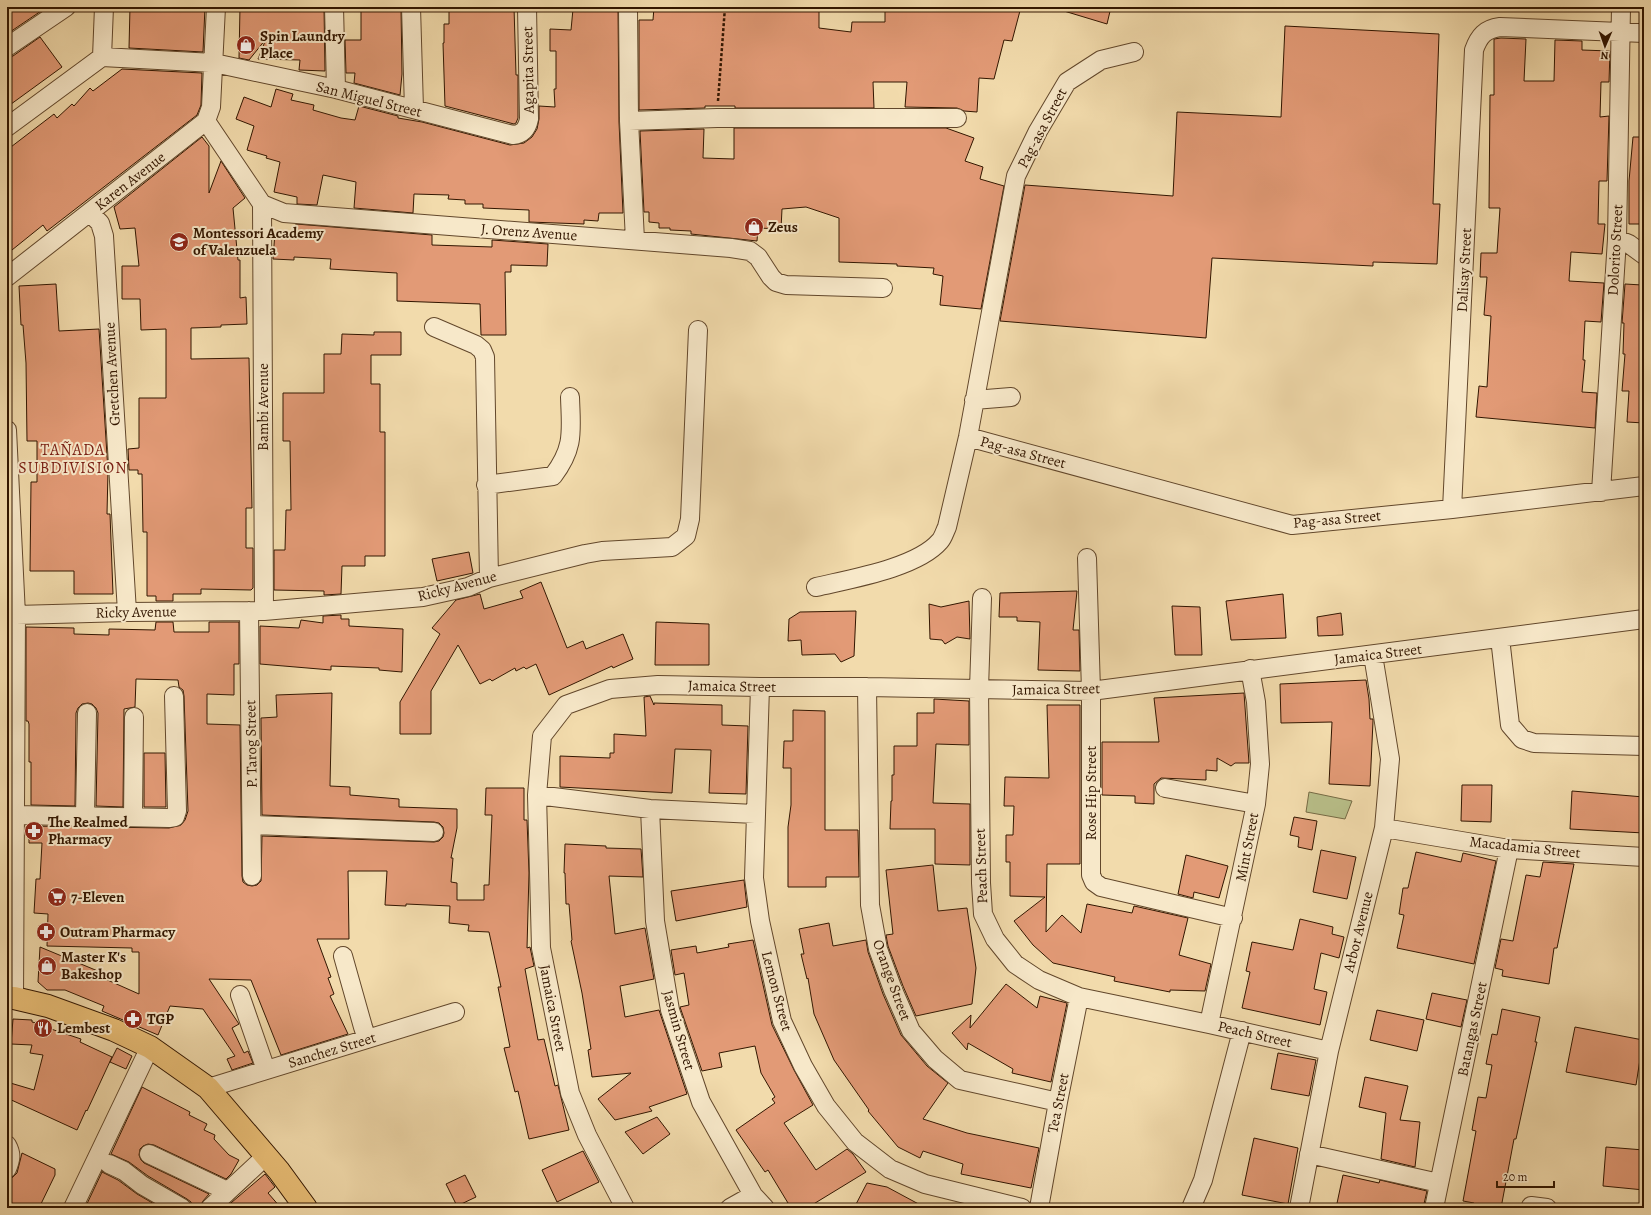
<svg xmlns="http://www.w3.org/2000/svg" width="1651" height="1215" font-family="Alegreya,serif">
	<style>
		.green { fill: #b9c08a; stroke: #766b45 }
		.building { fill: #e29a76; stroke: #321600 }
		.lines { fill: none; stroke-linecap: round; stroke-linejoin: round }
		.minor-casing { stroke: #62472b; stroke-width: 20 }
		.major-casing { stroke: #321600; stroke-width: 24 }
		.path { stroke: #321600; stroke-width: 2.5; stroke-dasharray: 3 2; stroke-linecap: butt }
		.minor { stroke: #f7e8c9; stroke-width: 18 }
		.major { stroke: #e9be76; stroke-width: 22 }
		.labels { text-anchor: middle; stroke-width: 4; stroke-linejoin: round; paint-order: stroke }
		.poi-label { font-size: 15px; font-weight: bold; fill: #321600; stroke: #f7e8c9; text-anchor: start }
		.street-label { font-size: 15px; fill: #321600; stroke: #f7e8c9 }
		.neighbourhood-label { font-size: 16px; letter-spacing: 1px; fill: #7a1f14; stroke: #f7e8c9 }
	</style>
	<rect width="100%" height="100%" fill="#f2dbac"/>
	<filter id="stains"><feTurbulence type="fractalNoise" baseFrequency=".005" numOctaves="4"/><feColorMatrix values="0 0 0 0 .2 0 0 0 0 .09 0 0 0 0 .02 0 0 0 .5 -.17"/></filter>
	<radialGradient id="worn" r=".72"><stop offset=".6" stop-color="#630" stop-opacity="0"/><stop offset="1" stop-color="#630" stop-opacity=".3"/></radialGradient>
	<!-- green -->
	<path class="green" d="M1309,792L1352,801L1345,819L1306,812Z"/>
	<!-- building -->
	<path class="building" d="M7,7H47L7,34Z
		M130,7H205L203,52L129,48Z
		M240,7H324L325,71L299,70L300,60L258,59L266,39L249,60L239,58Z
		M361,7H401L402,74L400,95L354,83L355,73H346L345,40H361Z
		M449,7H514L516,75H518V118L516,123L514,124L445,106L443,43H444V24H449Z
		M574,7H618L619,122L623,213H599L598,221L584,220V224L529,222V210L483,208V204H465V200L448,199L449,195L414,194L413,213L354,208L356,182L323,175L317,205L297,204V197L274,192L280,162L266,158L267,156L247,150L254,126L236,119L244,97L271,107L276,89L293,94L291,100L314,105L313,110L341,118L355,120L359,106L398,116V118L422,122L510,145L524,143L532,137L537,129L539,119V106L555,107L554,89H556V51H550V29L571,30L573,9L574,10Z
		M654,7H819V28L851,32L852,22H885V7H1021L1012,41L1004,40L994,79L979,78L977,112L964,111L957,108L905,107L907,82H873L874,108H735V106H705V108L639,110V20H653Z
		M1064,7H1111L1107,24L1064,11Z
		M1285,26L1439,34L1433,204H1440L1437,264L1373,262V266L1212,258L1206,338L1000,321L1025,185L1173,196L1177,112L1281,117Z
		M40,37L62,67L7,107V57L13,56Z
		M1501,38L1526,39L1524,81H1554L1555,40L1582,41V50L1610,51L1609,82H1601L1600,117L1609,116L1607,181H1599L1598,224H1605L1602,254L1571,252L1569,281L1604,283L1601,322L1585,321L1583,360H1585L1582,392L1597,393L1595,428L1476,417L1479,386L1487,387L1491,316L1484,315L1487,277H1480L1481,253H1497L1500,208H1489L1490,95H1494V39Z
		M122,69L202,73L201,105L197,115L47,231L43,225L7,254V150L54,114L57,118L72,104L74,106L90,88L93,91Z
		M734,128H946L974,138L965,161L983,167L980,179L1004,186L981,309L940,305L943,276L933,274L934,268L897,266V264L839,262V218L806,207L782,209L781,229L758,228L757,241L691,234V231L670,230V228H659V223L649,222V212H644L640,131L704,129L703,158L734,159Z
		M202,137L209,146V193L221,161L245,198L233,208L238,260H240V298L246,297L247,324L221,325V327L191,328V359L249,358L252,508H246V548H253V588L251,590L201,589V594H173V601H156V596H147V532H143L142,474H138V470H129L128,449L139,448V398H166V329L141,330L140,299H122V266H139L135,228L120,229L114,207Z
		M1633,137H1644V224H1629V181Z
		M296,224L432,235V245L492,247V240L548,244L547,266L511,265V272H505L506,335H481L480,304L397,301V273L330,269L331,259L294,257V260L273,259L275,232L296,234Z
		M56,284L59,331L99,329L108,471L107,514H110L113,594H74V571H30L31,482H37V441H27L26,363L23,325H21L19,286Z
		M1625,284L1642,285V293H1644V423L1627,422L1629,391H1622L1625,354H1623L1624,323H1622Z
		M374,332H401V355H371V384H380V432H385V556H365V566H342L341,594L324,595V591L274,590V550H285L286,510H291L290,441H283V393H324V354H341L342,334L374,335Z
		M469,552L473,573L437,581L432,559Z
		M541,582L567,648L583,641L586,649L623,634L633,659L613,668L612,666L549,695L536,664L526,669L524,667L516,671L515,668L492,681L490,679L480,684L458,645L431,691V734H400V702L440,634L432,628L456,600L480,594L484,609L523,598L520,591Z
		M1077,591L1073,630H1079L1080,671L1038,670L1040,622L1017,621V617H999L1000,593Z
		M1283,594L1286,638L1231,640L1226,601Z
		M969,601L970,639L957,637L945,644L942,640L930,639L929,604L941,607Z
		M1172,606L1200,607L1202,655H1175Z
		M856,611L854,656L841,662L835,654L802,655L801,640L788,641L789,619L800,612Z
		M1341,613L1343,635L1318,636L1317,617Z
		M341,615V619H349V626L403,629L402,672L379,670V668L331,666V670L260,664V626L299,628L301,620L323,623V616Z
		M156,622H173L174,632H209V622H239V664H234V695L207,694V724L240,725L242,876L243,882L247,885L252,886L257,885L261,881L262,836L434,842L439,841L443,837L444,833L443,827L439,823L434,822L262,815L261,718L277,717L276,695L332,693L330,786L350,787V795L399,799V807L457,809V828L451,858H453L451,882L457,883V900H484V885H489L492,815H485L486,788H524V820H527L529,873L527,948L530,947L534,966L525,969L538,1040L544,1039L555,1086L558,1085L569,1130L529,1139L518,1091L515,1092L504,1048L510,1047L498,987H501L489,932L468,931L469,925L449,923L450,906L406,904V906L385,905L387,871H348L349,939H317L331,977L328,978L334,994L330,996L348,1034L281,1055L251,980L209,979L239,1024L232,1028L244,1053L248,1051L253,1063L232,1070L227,1059L235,1056L203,1009L170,1006L158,1035L102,1011L104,1006L65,990H47L38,982L40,947L105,974L103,978L139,994V952H132V948L47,946L48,914L34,913L36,879H40L42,843H29V826L169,828L181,825L185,820L188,811L184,696L183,690L179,687L178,680L136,679L135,707L124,709L123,807L96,806L98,713L96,708L92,704L88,703L82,704L78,708L76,713L75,806L31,805V762H29V724L28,721H26V627L74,628V634L109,635V629L155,630Z
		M656,622L709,624V665H655Z
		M1366,680L1369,699L1370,719H1373V721L1370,786L1329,784L1332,722L1281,723L1280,684Z
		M1244,693L1249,763H1235L1231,766L1217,758V771L1206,770V780L1161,778L1154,784V804L1135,803V796L1102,795V742H1159L1154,698Z
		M650,696L654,705V703L722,705V725L748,726L746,794L709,793L711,750L675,749L672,793L560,787V756L610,758V753H614V734L646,736L644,697Z
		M934,699L969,701V745L936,744L933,803L970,804V865L935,864V829H890L891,801H892V775H894V746H917V713H934Z
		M1047,705H1080V864H1047L1046,932L1062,915L1081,933L1087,904L1132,913L1134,906L1188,918L1179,955L1211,964L1205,991L1170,990V992L1114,981L1115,977L1053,963L1033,945L1014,921L1045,897L1010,896V862H1006V835H1013L1014,806H1004L1005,777L1049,778Z
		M793,710L825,711V830H858L859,877H826V887H788V827L791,805V768H783L784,741H793Z
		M144,753H165L166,807H144Z
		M1462,785H1492L1491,822L1461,821Z
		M1572,791L1644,797V833L1570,829Z
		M1294,817L1317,821L1312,850L1298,847L1299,837L1290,835Z
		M565,844L606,846V848L641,849L643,877L609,876L615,934L645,928L654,979L620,986L625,1017L659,1010L687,1094L649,1107L652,1111L615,1120L598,1099L631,1073L592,1077L588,1050L591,1049L582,993L571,941L572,940L569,904H566L565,873H564Z
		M1321,850L1356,857L1347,899L1313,892Z
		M1416,852L1461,862L1463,853L1496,861L1474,964L1397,948L1404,915L1399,914L1403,888H1408Z
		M1186,855L1228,866L1219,898L1194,892L1193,898L1178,894Z
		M1543,862L1574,864L1557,948H1554L1549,984L1502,976L1503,970L1495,968L1501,939L1513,941L1526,875L1540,877Z
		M933,865L938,911L967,908L976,968L972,1004L916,1016L903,986L888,946L886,935L893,934L886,870Z
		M744,880L747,907L676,921L671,891Z
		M1300,919L1333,927L1332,934L1344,937L1339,958L1321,953L1314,989L1327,992L1320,1025L1242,1008L1250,972L1246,971L1252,942L1293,950Z
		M829,923L833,946L866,940L868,952L883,994L901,1035L927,1066L948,1083L923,1119L967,1133L1039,1148L1031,1188L961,1174L963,1164L923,1151L920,1158L898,1147L868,1111L869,1110L834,1060L814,1014L808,978L807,979L801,954H804L799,929Z
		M753,940L772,1025L794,1070L813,1105L784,1123L816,1170L847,1149L853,1154L866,1172L807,1208H791L768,1170L765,1172L736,1130L775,1103L772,1099L775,1097L761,1073L755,1046L719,1053L722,1067L702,1071L680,1007L689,1005L684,973L675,975L671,950L696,946L697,953L729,947L728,944Z
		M1006,984L1037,1008L1040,996L1067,1003L1051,1082L1012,1073L1013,1069L968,1043L967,1050L952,1033L971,1015L970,1028Z
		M1432,993L1467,1000L1461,1027L1426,1019Z
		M1502,1009L1540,1017L1535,1042H1537L1516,1139H1514L1501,1208H1473L1474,1203L1463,1201L1476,1131L1472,1130L1478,1097L1486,1098L1492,1065L1486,1064L1492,1034L1497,1035Z
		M1377,1010L1424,1020L1417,1051L1370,1040Z
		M13,1019L32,1020V1022L49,1026L48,1028L81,1039L80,1042L112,1057L87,1111L86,1110L77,1130L7,1098V1082L34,1090L43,1055L30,1053L32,1045L11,1044Z
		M1575,1027L1643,1040L1636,1085L1566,1072Z
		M117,1048L132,1056L126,1069L110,1062Z
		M1278,1053L1316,1060L1309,1096L1271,1089Z
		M1365,1077L1408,1086L1400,1120L1420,1122L1415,1167L1381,1159L1386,1113L1359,1107Z
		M142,1087L190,1112L189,1115L207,1124L204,1130L215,1135L214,1139L229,1155L239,1160L231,1174L226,1179L154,1145L148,1144L143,1146L140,1149L139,1155L141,1160L144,1163L209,1194L203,1201L200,1208H192L191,1202L187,1199L148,1176L129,1162L111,1154Z
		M657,1117L670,1134L643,1154L625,1132Z
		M1254,1138L1298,1148L1288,1204L1242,1195Z
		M1606,1147L1644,1150V1190L1603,1186Z
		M583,1151L599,1182L557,1202L542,1170Z
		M22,1153L55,1169V1175L39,1208H7V1183L9,1179L13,1177L17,1173Z
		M102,1172L118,1180L137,1194L161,1208H85Z
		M265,1174L275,1187L268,1193L281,1208H225Z
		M465,1175L476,1197L457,1206L446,1184Z
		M1343,1175L1379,1183L1380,1180L1427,1191L1423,1208H1336Z
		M867,1183L887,1187L926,1208H854Z"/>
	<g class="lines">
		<defs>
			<path id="minor" d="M334,7L336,89
				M411,7L414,109
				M628,7L629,121
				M7,47L66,7
				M102,57L104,7
				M206,121L262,204L284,213L731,248L750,251L758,257L771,277L776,282L786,285L883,288
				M7,127L102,57L214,63L336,89L513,135C523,134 527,129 529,119L527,7
				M262,204L264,611
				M90,213L100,223L104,236L127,612
				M1617,239L1629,244L1644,255
				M635,240L629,121L717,118H957
				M7,277L206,121L211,107L216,7
				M434,327L476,345L482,350L485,357L489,578
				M974,400L1011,397
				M7,430L16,615L14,998
				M968,437L1292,525L1452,509L1644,486
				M486,485L553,476C575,447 571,431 570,397
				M1601,492L1617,239L1621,7
				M1452,509L1474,50C1479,36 1485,29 1500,27L1644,33
				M1087,558L1091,691V875L1094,882L1101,887L1233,918
				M816,587C850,579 917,568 940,541C943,538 945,531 947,527L968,437L1016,176L1038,131L1067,82L1101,60L1134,52
				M982,598L979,689L981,883L983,914L995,939L1015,964L1039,980L1079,997L1209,1024L1329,1051
				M249,611L252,876
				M16,615L127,612L264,611L423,597L468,587L489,578L585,554L602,551L672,547L686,536L690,519L698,330
				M1500,638L1510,725L1522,739L1534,743L1644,746
				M760,687L754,878L760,921L782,1021L803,1066L826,1106L855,1142L890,1169L925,1184L1022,1208
				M867,687L870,905L878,949L893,990L911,1031L935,1059L960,1080L1058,1102
				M1165,788L1256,804
				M537,795L650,809L755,814
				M650,809L655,921L670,1010L701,1102L753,1195L765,1208
				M15,815L169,818L175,817L177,811L174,696
				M85,816L87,713
				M133,817L134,717
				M252,825L434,832
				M1384,828L1509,849L1644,857
				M343,956L363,1027L367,1039
				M240,995L266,1070
				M1209,1024L1256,804L1260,764L1256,702L1250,669
				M208,1088L455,1012
				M7,1145C12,1154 11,1159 7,1169
				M149,1154L227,1191
				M1309,1154L1439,1183
				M109,1164L124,1171L142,1185L182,1208
				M1531,1206L1547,1208
				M73,1208L150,1047
				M210,1208L266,1156
				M625,1208L587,1135L570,1093L541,948L537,795L542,736L566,705L610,689L658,685L760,687H867L1091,691L1644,619
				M730,1208L753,1195
				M1039,1208L1058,1102L1079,997
				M1191,1208L1203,1180L1242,1031
				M1299,1208L1329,1051L1384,828L1390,759L1373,655
				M1434,1208L1509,849"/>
			<path id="major" d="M7,998H14L48,1006L114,1030L150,1047L208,1088L279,1171L306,1208"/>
		</defs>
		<!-- minor casing -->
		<use href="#minor" class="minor-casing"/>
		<!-- major casing -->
		<use href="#major" class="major-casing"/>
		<!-- path -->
		<path class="path" d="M718,101L725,7"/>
		<!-- minor -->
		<use href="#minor" class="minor"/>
		<!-- major -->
		<use href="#major" class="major"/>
	</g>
	<!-- icons -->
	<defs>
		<symbol id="shop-disc" viewBox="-11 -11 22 22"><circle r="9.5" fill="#8f2418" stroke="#f7e8c9"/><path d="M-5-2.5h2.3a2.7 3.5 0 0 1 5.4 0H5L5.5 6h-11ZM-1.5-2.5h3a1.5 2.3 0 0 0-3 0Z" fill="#fff"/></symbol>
		<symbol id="school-disc" viewBox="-11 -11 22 22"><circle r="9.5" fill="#8f2418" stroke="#f7e8c9"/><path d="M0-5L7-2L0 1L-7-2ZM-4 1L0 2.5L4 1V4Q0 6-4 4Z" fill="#fff"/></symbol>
		<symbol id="pharmacy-disc" viewBox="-11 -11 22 22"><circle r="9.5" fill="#8f2418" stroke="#f7e8c9"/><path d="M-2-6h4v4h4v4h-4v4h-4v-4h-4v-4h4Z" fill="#fff"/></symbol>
		<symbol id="supermarket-disc" viewBox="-11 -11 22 22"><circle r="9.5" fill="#8f2418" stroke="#f7e8c9"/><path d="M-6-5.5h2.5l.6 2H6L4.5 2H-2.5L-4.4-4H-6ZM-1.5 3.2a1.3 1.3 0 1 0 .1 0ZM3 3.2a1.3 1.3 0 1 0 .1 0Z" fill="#fff"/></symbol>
		<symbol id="restaurant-disc" viewBox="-11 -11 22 22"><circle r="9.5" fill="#8f2418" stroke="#f7e8c9"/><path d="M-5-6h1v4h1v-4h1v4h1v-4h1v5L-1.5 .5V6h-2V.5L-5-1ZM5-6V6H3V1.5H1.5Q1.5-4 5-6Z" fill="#fff"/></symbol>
	</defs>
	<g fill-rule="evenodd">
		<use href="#shop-disc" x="235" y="34" width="22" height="22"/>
		<use href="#shop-disc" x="743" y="216" width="22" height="22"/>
		<use href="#school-disc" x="168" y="231" width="22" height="22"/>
		<use href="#pharmacy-disc" x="23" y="820" width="22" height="22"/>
		<use href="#supermarket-disc" x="46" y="886" width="22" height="22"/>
		<use href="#pharmacy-disc" x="35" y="921" width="22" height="22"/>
		<use href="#shop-disc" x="36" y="955" width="22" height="22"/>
		<use href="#pharmacy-disc" x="122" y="1008" width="22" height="22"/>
		<use href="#restaurant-disc" x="32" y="1017" width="22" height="22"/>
	</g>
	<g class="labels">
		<!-- poi labels -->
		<g class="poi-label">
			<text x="260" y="41">Spin Laundry<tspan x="260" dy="17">Place</tspan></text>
			<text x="768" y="232">Zeus</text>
			<text x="193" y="238">Montessori Academy<tspan x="193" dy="17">of Valenzuela</tspan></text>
			<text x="48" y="827">The Realmed<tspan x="48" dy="17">Pharmacy</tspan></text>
			<text x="71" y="902">7-Eleven</text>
			<text x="60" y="937">Outram Pharmacy</text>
			<text x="61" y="962">Master K's<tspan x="61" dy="17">Bakeshop</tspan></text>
			<text x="147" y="1024">TGP</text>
			<text x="57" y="1033">Lembest</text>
		</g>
		<!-- street labels -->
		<g class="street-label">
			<text transform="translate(528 70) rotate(-91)" y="5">Agapita Street</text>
			<text transform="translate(369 99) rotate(14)" y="5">San Miguel Street</text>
			<text transform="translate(1042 128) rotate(-62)" y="5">Pag-asa Street</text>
			<text transform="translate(130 181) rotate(-38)" y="5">Karen Avenue</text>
			<text transform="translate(529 232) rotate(4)" y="5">J. Orenz Avenue</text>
			<text transform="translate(1615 250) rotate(-87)" y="5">Dolorito Street</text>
			<text transform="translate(1464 270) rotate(-87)" y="5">Dalisay Street</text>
			<text transform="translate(112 374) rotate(-93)" y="5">Gretchen Avenue</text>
			<text transform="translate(263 407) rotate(-90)" y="5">Bambi Avenue</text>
			<text transform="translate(1023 452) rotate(15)" y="5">Pag-asa Street</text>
			<text transform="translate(1337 519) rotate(-5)" y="5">Pag-asa Street</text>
			<text transform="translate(457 586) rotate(-15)" y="5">Ricky Avenue</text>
			<text transform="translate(136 612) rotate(-1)" y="5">Ricky Avenue</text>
			<text transform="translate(1378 654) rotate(-7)" y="5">Jamaica Street</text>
			<text transform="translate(732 686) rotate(1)" y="5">Jamaica Street</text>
			<text transform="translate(1056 689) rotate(-1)" y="5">Jamaica Street</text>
			<text transform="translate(251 744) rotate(-91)" y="5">P. Tarog Street</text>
			<text transform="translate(1091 793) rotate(-90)" y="5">Rose Hip Street</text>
			<text transform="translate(1247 847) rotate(-79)" y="5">Mint Street</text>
			<text transform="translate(1525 847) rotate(6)" y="5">Macadamia Street</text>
			<text transform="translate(981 866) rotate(-92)" y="5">Peach Street</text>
			<text transform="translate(1358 932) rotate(-76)" y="5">Arbor Avenue</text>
			<text transform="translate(892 980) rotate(70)" y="5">Orange Street</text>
			<text transform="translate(777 991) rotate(75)" y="5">Lemon Street</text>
			<text transform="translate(553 1008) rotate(79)" y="5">Jamaica Street</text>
			<text transform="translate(1472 1029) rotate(-78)" y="5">Batangas Street</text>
			<text transform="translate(679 1030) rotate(74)" y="5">Jasmin Street</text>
			<text transform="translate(1255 1034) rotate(13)" y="5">Peach Street</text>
			<text transform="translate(332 1050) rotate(-17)" y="5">Sanchez Street</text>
			<text transform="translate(1058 1103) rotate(-79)" y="5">Tea Street</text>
		</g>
		<!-- neighbourhood labels -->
		<g class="neighbourhood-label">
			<text x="73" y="455">TAÑADA<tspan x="73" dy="18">SUBDIVISION</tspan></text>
		</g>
	</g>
	<!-- margin -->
	<rect width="1651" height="1215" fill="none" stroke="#f2dbac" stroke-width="24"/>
	<rect x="8" y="8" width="1635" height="1199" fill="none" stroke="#321600" stroke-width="2"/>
	<rect x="12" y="12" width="1627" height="1191" fill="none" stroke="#321600"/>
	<!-- north arrow -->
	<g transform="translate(1605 46) rotate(182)" stroke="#f7e8c9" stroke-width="3" paint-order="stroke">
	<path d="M0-3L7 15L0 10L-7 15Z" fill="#321600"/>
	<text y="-6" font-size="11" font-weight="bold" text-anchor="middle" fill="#321600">N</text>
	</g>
	<!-- scale -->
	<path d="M1497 1181v6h57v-6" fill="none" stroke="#321600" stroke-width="2"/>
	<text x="1503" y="1181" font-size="12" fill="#321600" stroke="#f7e8c9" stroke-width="3" paint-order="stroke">20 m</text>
	<rect width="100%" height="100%" filter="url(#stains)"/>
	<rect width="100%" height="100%" fill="url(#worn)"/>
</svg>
